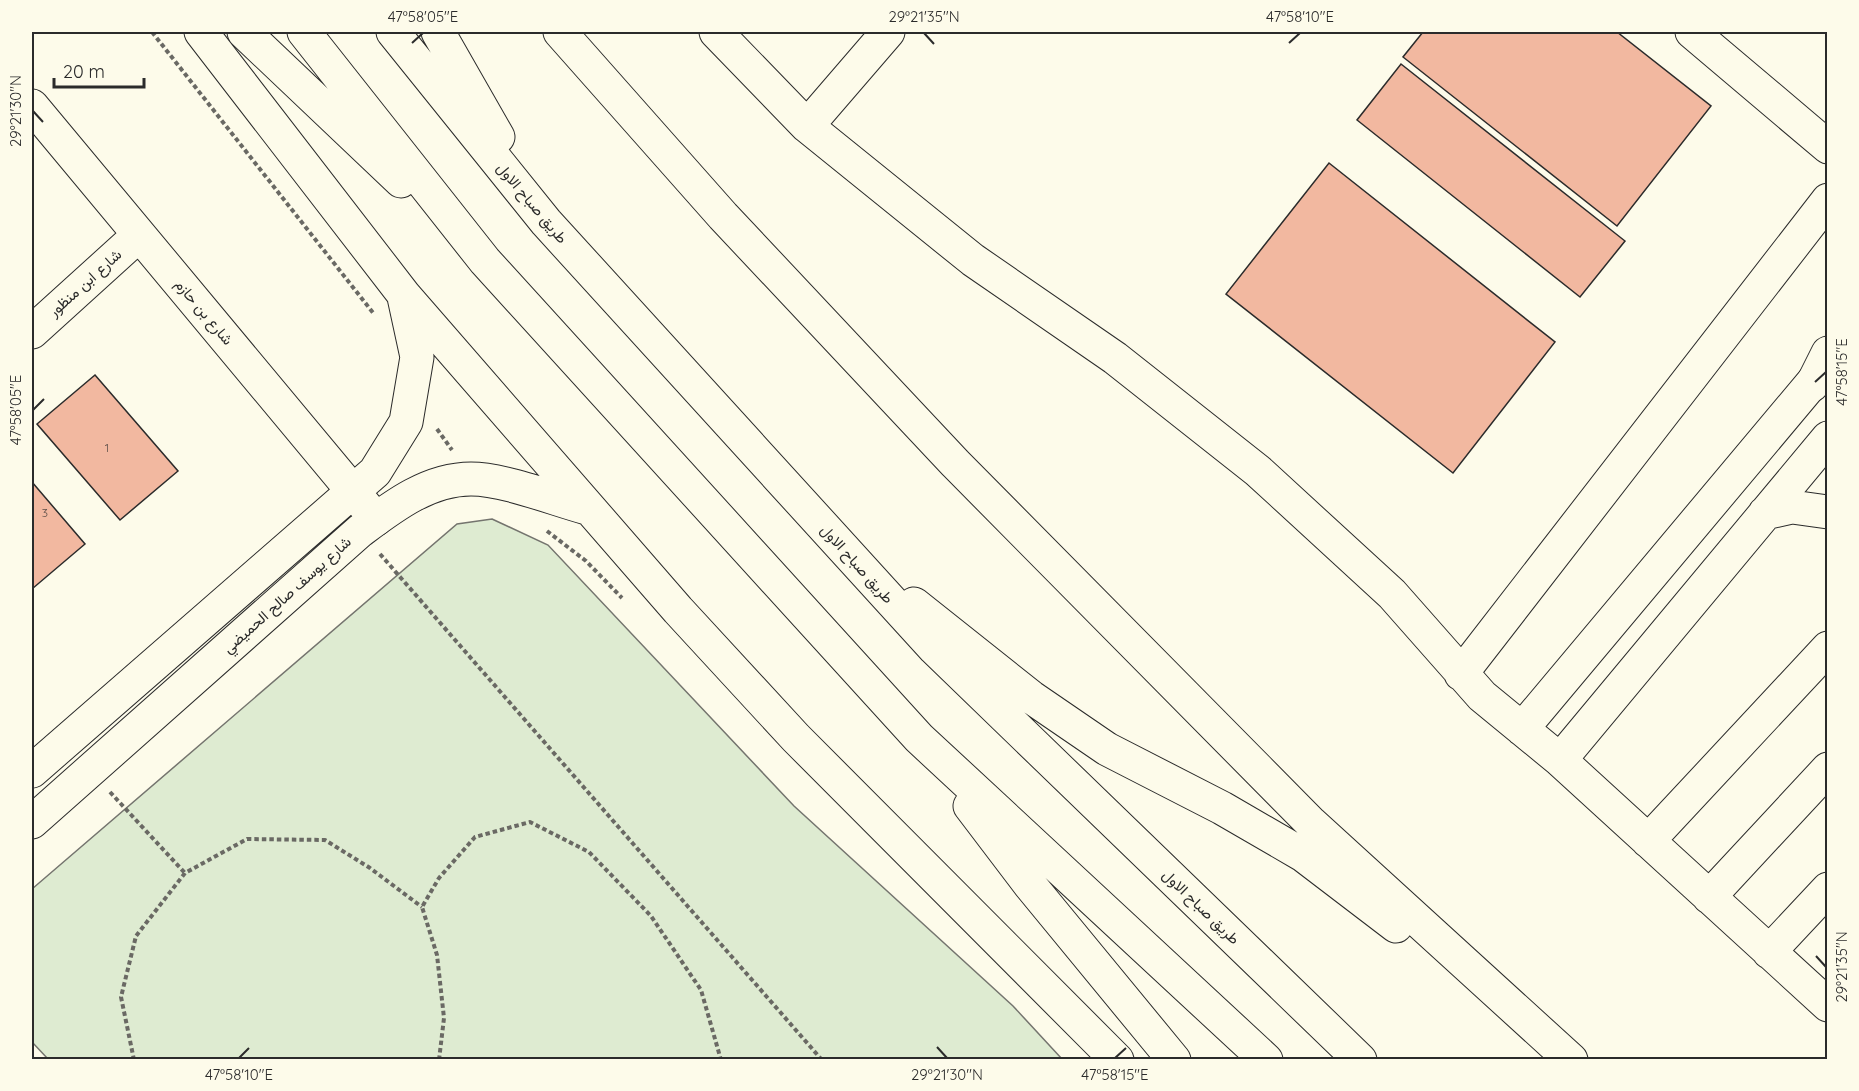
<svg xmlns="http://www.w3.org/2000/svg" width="1859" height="1091" font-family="Quicksand,Vazirmatn,sans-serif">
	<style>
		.green { fill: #deebd1; stroke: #74746e; stroke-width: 1.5 }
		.building { fill: #f2b8a0; stroke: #2b2b2b; stroke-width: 1.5 }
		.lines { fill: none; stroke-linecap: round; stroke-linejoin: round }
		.minor-casing { stroke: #2b2b2b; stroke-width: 35 }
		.major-casing { stroke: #2b2b2b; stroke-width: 35 }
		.highway-casing { stroke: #2b2b2b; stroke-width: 35 }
		.path { stroke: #6a6964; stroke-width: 4; stroke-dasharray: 4.5 3; stroke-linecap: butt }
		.minor { stroke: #fdfbea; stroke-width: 33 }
		.major { stroke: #fdfbea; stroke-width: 33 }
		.highway { stroke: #fdfbea; stroke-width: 33 }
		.ticks { fill: none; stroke: #2b2b2b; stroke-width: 2 }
		.labels { text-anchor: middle; stroke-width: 4.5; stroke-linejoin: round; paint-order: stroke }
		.number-label { font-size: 12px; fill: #5d4e48 }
		.street-label { font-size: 15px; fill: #2b2b2b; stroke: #fdfbea }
		.neatline { fill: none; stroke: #2b2b2b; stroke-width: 2 }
		.ticks-label { font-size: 15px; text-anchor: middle; fill: #2b2b2b }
	</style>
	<rect width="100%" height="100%" fill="#fdfbea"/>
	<!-- green -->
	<path class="green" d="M492,519L548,545L794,806L1013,1006L1062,1059H48L32,1042V889L457,524Z"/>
	<!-- building -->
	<path class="building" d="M1423,32H1617L1711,106L1617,226L1403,57Z
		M1401,64L1625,241L1580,297L1357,120Z
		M1329,163L1555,342L1453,473L1226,294Z
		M95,375L178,471L120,520L37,424Z
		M32,482L85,544L32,589Z"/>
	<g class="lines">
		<defs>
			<path id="minor" d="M716,32L807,126L973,260L1115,358L1258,471L1392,594L1482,696L1560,760L1828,438
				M1692,32L1828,147
				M32,106L376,519
				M807,126L888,32
				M32,332L139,235
				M1765,513L1792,507L1828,512
				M1461,674L1828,200
				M1522,729L1828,364
				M1560,760L1828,1005
				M1648,841L1828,648
				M1709,897L1828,769
				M1769,952L1828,889"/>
			<path id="major" d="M201,32L404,295L678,610L796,738L1117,1060
				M1812,385L1828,353
				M32,771L375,472L406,422L417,357L404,297
				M32,822L360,531C392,507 428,479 471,479C504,479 554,499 587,508"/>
			<path id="highway" d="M244,32L401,181
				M304,32L485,261L919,738L1266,1060
				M393,32L546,222L934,648L1360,1060
				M438,32L498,137
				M560,32L723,216L955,463L1311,823L1571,1060
				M914,604L1031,697L1107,749L1222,808L1303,855L1396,926
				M970,806L1030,885L1174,1060"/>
		</defs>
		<!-- minor casing -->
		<use href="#minor" class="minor-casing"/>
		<!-- major casing -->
		<use href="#major" class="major-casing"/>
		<!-- highway casing -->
		<use href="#highway" class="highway-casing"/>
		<!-- path -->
		<path class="path" d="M152,32L374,314
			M437,429L452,450
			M547,531L586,561L622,598
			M380,554L822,1060
			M110,792L185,873
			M134,1060L121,997L136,936L185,873L247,839L325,840L370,868L422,907
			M439,1060L444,1018L437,955L422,907L439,878L475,837L530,822L589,852L651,916L701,990L721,1060"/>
		<!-- minor -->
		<use href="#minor" class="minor"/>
		<!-- major -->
		<use href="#major" class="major"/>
		<!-- highway -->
		<use href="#highway" class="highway"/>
	</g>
	<!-- ticks -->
	<path class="ticks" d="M924,33L934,44M412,43L423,33M1289,43L1300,33M33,111L43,122M1815,382L1826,372M33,410L44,399M1816,956L1826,967M937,1047L947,1058M239,1058L249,1048M1115,1058L1126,1048"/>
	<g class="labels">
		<!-- number labels -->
		<g class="number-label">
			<text x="107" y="452">1</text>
			<text x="45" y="517">3</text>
		</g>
		<!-- street labels -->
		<g class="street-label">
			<text transform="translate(532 203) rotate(50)" y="5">طريق صباح الاول</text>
			<text transform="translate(85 283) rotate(-42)" y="5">شارع ابن منظور</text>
			<text transform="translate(204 312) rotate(50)" y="5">شارع بن حازم</text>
			<text transform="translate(857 564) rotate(48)" y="5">طريق صباح الاول</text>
			<text transform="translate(287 595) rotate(-42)" y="5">شارع يوسف صالح الحميضي</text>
			<text transform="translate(1201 907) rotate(44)" y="5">طريق صباح الاول</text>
		</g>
	</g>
	<!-- border -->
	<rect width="1859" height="1091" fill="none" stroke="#fdfbea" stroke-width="66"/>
	<!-- scale -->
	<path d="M54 78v9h90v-9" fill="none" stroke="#2b2b2b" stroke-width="3"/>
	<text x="63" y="78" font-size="18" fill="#2b2b2b" stroke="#fdfbea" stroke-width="4.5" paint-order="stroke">20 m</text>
	<rect x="33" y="33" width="1793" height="1025" class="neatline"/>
	<g class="ticks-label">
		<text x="423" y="22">47°58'05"E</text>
		<text x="924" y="22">29°21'35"N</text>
		<text x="1300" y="22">47°58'10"E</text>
		<text transform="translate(16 111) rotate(-90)" y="5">29°21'30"N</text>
		<text transform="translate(1842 372) rotate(-90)" y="5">47°58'15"E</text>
		<text transform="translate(16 410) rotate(-90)" y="5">47°58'05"E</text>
		<text transform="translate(1842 967) rotate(-90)" y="5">29°21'35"N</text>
		<text x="239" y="1080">47°58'10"E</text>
		<text x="947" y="1080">29°21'30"N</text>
		<text x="1115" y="1080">47°58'15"E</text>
	</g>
</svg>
